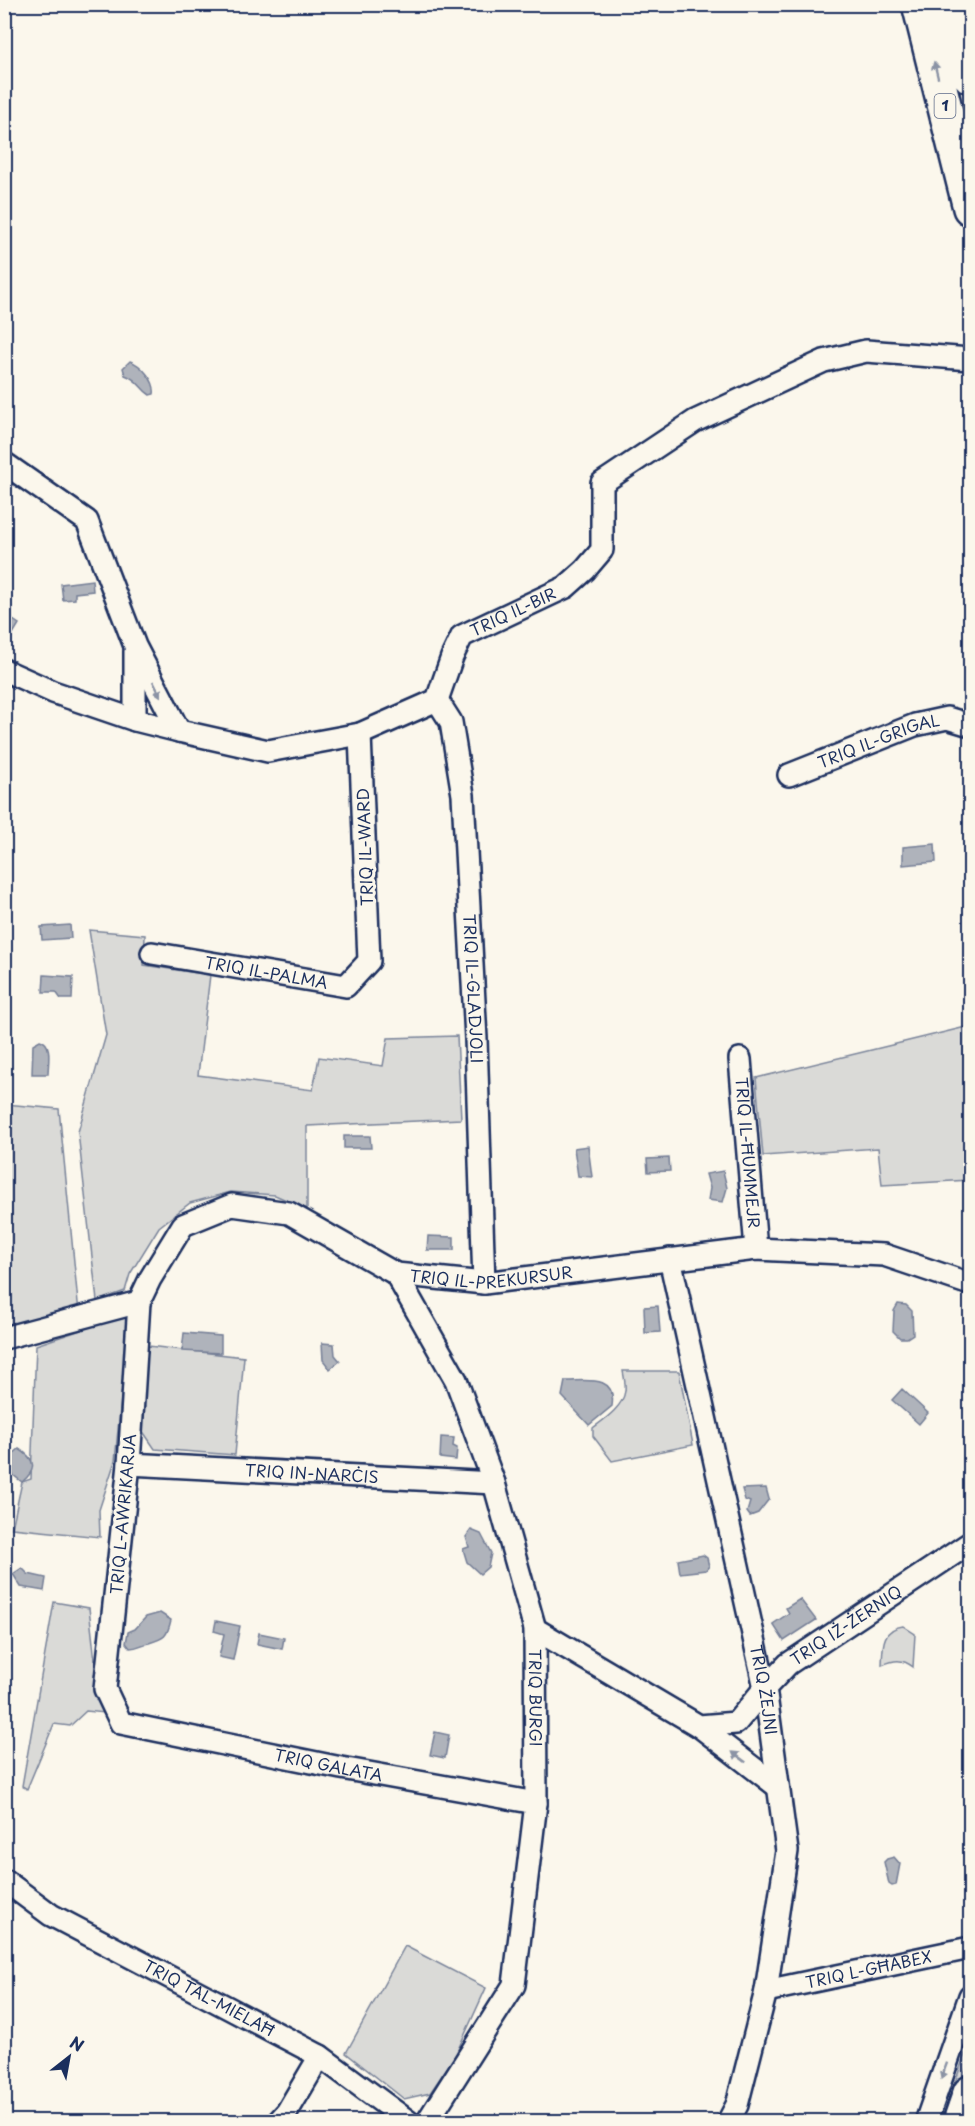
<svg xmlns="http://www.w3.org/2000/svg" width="975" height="2126" font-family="'Playpen Sans',sans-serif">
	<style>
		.green { fill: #dadad7; stroke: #7a849a; stroke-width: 1.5 }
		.water { fill: #afb3bb; stroke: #747e96; stroke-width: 1.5 }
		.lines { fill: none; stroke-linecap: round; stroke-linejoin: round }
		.minor-casing { stroke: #1b2f5e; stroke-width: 26 }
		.trunk-casing { stroke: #1b2f5e; stroke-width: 38 }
		.minor { stroke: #fbf7ec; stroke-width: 21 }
		.trunk { stroke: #fbf7ec; stroke-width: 33 }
		.oneway { fill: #8b93a5 }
		.labels { text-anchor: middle; stroke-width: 6; stroke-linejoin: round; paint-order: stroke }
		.shield { fill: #fbf7ec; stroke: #5e6b89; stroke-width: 1.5 }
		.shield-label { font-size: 15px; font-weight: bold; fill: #1b2f5e }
		.street-label { font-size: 16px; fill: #1b2f5e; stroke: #fbf7ec }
	</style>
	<rect width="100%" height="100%" fill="#fbf7ec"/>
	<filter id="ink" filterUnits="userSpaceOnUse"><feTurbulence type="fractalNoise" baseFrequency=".0167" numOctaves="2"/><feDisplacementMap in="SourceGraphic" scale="12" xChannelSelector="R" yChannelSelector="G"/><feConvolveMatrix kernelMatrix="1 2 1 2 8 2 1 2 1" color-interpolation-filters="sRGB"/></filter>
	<g filter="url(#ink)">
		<!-- green -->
		<path class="green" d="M89,930L145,935L144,965L210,975L198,1075L313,1090L319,1057L383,1066L388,1038L457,1036L461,1119L307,1126V1209L275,1195L231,1192L190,1203L159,1227L130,1274L125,1291L97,1301L78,1132L106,1035Z
			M970,1026V1180L882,1185L878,1148L763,1156L756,1078Z
			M5,1104L59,1109L79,1313L5,1325Z
			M129,1314L115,1461L99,1510L100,1537L12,1528L22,1482L31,1479L36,1345Z
			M148,1346L244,1357L235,1455L155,1449L142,1430Z
			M623,1371H679L693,1445L612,1461L593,1436V1428C605,1419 623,1407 625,1391C626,1385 624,1377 623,1371Z
			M54,1602L89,1608L97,1679L105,1713L86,1711L70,1726L54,1724L27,1789L22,1786Z
			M903,1626L915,1634L913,1667C902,1658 894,1660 882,1665C883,1647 881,1629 903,1626Z
			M405,1946L486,1988L455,2056L430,2093L404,2099L346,2053Z
			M970,2040V2057L949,2121L941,2122Z"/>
		<!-- water -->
		<path class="water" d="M130,361C142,365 156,382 154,394L150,395C139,388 139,380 125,375L123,368Z
			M92,580L93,591L75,593V599L63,600L61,584Z
			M7,616L19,624L5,647V620Z
			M935,844L936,862L903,865V847Z
			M70,925L71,938L42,940L41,927Z
			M44,975L73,977L72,999H61L56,992H43Z
			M40,1040C53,1043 48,1063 48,1074H32L33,1044Z
			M344,1136H370L371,1148H344Z
			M588,1146L592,1177L578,1176L574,1148Z
			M669,1158L670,1171L648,1172L647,1159Z
			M723,1171L727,1188L723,1202L708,1200L710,1188L706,1174Z
			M428,1236L454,1237V1250H427Z
			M898,1304L906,1305L912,1311L913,1334L907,1338H900L893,1331L894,1311Z
			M658,1306L660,1332L645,1333L644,1307Z
			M184,1333L221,1336V1353L182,1351Z
			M322,1343L334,1344L335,1355L340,1361L330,1369L323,1360Z
			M565,1381C586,1381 617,1374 612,1406L589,1425L562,1396Z
			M902,1389L928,1413L919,1424L892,1400Z
			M441,1437L454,1438L453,1446L457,1448L456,1460L440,1458Z
			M19,1449C36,1459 37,1470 22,1482L7,1470L6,1460Z
			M766,1488L769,1499L758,1513L750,1516L747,1512L750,1502L745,1500L742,1489Z
			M471,1530L481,1534L491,1553L488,1567L480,1574L467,1562L463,1549L469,1547L466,1537Z
			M703,1555L707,1558L709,1566L706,1570L680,1573L678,1560Z
			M22,1568L28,1574L46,1578L44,1591L21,1587L13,1574Z
			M800,1599L816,1620L784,1641L773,1624L789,1613L786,1608Z
			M160,1613L171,1620C167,1637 165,1638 149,1643C142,1644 138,1648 130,1648L126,1643L128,1632L135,1629L146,1617Z
			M216,1621L240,1626L233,1660L219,1657L224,1634L214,1631Z
			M259,1633L284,1638L282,1649L257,1644Z
			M435,1732L449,1735L445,1758L430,1755Z
			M894,1857L900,1864L896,1885L892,1886L889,1884L884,1862L887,1859Z"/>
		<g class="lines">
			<defs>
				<g id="minor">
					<path d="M4,463L87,521L135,646L179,731"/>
					<path d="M135,651V720"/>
					<path id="s1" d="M4,670L53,692L135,720L179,731L268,751L360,734L437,700L452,657L462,636L566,587L585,570L602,550V483L695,421L824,361L866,351L970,359"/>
					<path id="s2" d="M437,700L451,722L463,795L476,1039L484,1283"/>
					<path id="s3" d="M789,775L915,725L947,718L970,725"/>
					<path id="s4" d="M152,953L346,986L369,961L360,734"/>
					<path id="s5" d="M740,1059L756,1249"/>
					<path id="s6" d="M670,1259L765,1688L787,1851L766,1991L737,2105L728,2122"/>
					<path id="s7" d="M396,1274L456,1380L494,1483L535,1629L536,1803L514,1985L427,2122"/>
					<path id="s8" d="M139,1302L129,1464L105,1689L121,1723L341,1768L536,1803"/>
					<path id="s9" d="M4,1338L139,1302L150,1279L183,1225L232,1205L289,1213L396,1274L484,1283L756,1249L884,1255L970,1284"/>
					<path id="s10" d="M129,1464L494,1483"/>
					<path id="s11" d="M535,1629L699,1726L736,1723L765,1688L788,1664L970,1543"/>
					<path d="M699,1726L778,1787"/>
					<path id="s12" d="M4,1880L51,1915L320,2056L409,2122"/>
					<path id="s13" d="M766,1991L970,1948"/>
					<path d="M278,2122L287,2112L320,2056"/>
					<path d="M926,2122L970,1996"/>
				</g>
				<path id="trunk" d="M919,4L970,208
					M950,4L970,76
					M960,2122L970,2093"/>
			</defs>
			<!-- minor casing -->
			<use href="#minor" class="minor-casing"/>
			<!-- trunk casing -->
			<use href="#trunk" class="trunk-casing"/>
			<!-- minor -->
			<use href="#minor" class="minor"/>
			<!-- trunk -->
			<use href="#trunk" class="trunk"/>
		</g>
		<!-- one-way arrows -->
		<defs><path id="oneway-solid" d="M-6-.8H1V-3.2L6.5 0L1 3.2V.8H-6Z" transform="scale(1.5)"/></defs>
		<g class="oneway">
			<use href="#oneway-solid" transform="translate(936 70) rotate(-104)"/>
			<use href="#oneway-solid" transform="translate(157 689) rotate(63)"/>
			<use href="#oneway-solid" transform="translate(739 1757) rotate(-143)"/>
			<use href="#oneway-solid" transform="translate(944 2071) rotate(110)"/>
		</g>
	</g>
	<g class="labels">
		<!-- shield labels -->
		<rect class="shield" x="934.5" y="94" width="21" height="24" rx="4.5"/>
		<g class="shield-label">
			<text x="945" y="111">1</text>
		</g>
		<!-- street labels -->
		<g class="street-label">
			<text dy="6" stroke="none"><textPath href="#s1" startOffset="580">TRIQ IL-BIR</textPath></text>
			<text dy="6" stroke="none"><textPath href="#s3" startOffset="96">TRIQ IL-GRIGAL</textPath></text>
			<text transform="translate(365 847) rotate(-92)" y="6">TRIQ IL-WARD</text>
			<text dy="6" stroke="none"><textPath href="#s4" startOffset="116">TRIQ IL-PALMA</textPath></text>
			<text dy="6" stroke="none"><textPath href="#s2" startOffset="294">TRIQ IL-GLADJOLI</textPath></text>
			<text dy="6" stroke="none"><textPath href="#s5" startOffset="94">TRIQ IL-ĦUMMEJR</textPath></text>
			<text dy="6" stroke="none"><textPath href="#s9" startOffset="558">TRIQ IL-PREKURSUR</textPath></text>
			<text dy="6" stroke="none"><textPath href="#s10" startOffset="183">TRIQ IN-NARĊIS</textPath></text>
			<text transform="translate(123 1514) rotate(-85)" y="6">TRIQ L-AWRIKARJA</text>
			<text dy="6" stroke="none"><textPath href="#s11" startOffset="376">TRIQ IŻ-ŻERNIQ</textPath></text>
			<text dy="6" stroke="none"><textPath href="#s6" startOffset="441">TRIQ ŻEJNI</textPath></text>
			<text dy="6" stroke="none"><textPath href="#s7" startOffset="452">TRIQ BURGI</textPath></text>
			<text dy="6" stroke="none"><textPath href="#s8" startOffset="638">TRIQ GALATA</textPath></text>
			<text dy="6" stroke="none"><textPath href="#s13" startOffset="105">TRIQ L-GĦABEX</textPath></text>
			<text dy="6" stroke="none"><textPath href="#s12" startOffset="237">TRIQ TAL-MIELAĦ</textPath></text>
		</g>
	</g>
	<!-- margin -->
	<rect width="975" height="2126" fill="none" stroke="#fbf7ec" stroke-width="24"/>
	<rect x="12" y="12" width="951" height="2102" fill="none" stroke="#1b2f5e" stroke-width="2" filter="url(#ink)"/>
	<!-- north arrow -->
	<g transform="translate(69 2057) rotate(31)" stroke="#fbf7ec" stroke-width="4.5" paint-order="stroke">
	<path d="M0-4.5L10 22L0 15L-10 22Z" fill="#1b2f5e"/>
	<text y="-9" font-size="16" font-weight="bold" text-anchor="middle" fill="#1b2f5e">N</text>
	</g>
</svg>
